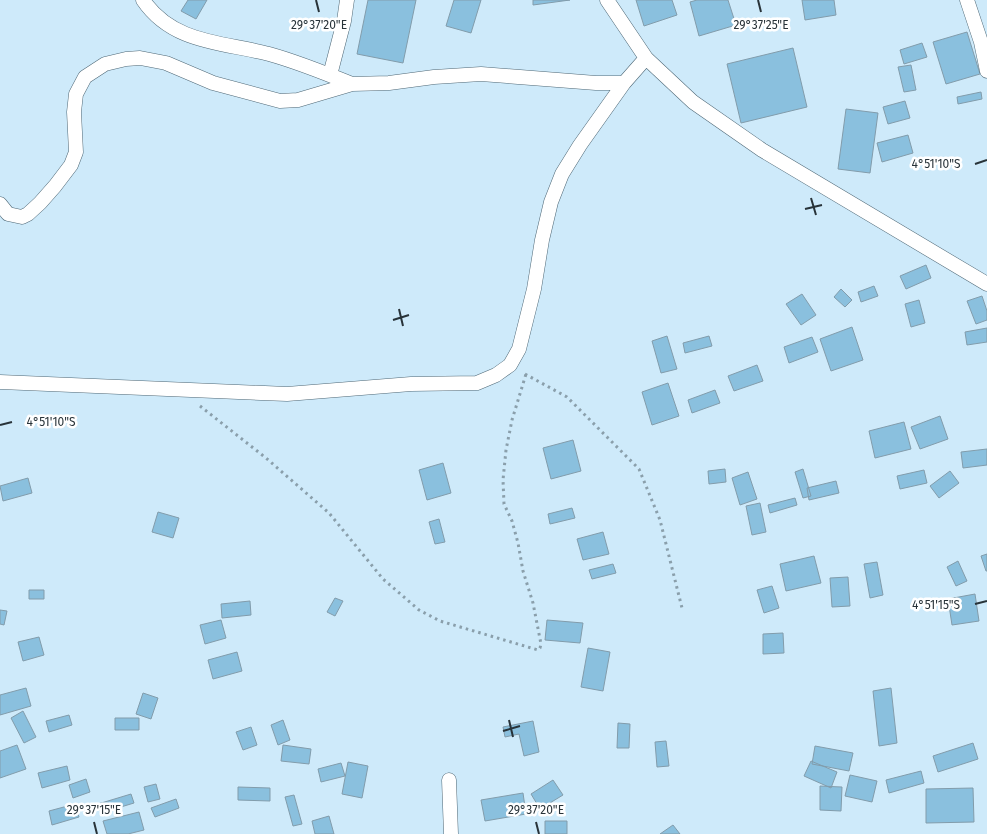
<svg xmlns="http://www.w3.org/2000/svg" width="987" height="834" font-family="'Fira Sans',sans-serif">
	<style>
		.building { fill: #8ac0de; stroke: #829cab }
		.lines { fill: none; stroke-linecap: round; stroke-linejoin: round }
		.street-casing { stroke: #4f6876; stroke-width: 15 }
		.path { stroke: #8a9fab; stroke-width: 3; stroke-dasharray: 2.5 4; stroke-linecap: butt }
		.street { stroke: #fff; stroke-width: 14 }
		.ticks { fill: none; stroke: #283339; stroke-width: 2 }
		.ticks-label { font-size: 12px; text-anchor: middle; fill: #283339; stroke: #fff; stroke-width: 5; stroke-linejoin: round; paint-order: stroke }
	</style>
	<rect width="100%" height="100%" fill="#ceeafa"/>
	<!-- building -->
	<path class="building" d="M188,0H207L196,19L181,11Z
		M368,0H416L403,63L357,54Z
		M454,0H481L471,33L446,26Z
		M533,0H570L533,5Z
		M636,0H672L677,15L644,26Z
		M697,0H728L736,25L699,36L690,2Z
		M802,0H834L836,15L805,20Z
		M967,32L980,74L946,84L933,42Z
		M922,43L927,57L904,64L900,50Z
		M793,48L807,107L741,123L727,64Z
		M911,65L916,90L904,92L898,67Z
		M981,92L982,99L958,104L957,97Z
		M905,101L910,118L888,124L883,107Z
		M846,109L878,113L870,173L838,169Z
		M908,135L913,153L882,162L877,143Z
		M926,265L931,278L906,289L900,276Z
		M874,286L878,296L861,302L858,292Z
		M841,289L852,300L845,307L834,297Z
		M802,294L816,315L801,325L786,304Z
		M982,296L987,311V320L976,324L967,301Z
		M919,300L925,323L911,327L905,304Z
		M852,327L863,360L831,371L820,339Z
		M987,328V342L967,345L965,332Z
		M667,336L677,369L661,373L652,341Z
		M709,336L712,346L685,353L683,343Z
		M812,337L818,352L789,363L784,347Z
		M757,365L763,381L734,391L728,376Z
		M668,383L679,416L652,425L642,392Z
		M715,390L720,403L692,413L688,400Z
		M940,416L948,439L920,449L911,427Z
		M904,422L911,449L875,458L869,431Z
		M573,440L581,471L551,479L543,448Z
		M987,449V465L963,468L961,452Z
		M443,463L451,493L427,500L419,470Z
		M725,469L726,482L709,484L708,471Z
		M803,469L811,496L803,498L795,472Z
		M924,470L927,483L900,489L897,476Z
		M950,471L959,483L939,498L930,486Z
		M748,472L757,499L740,505L732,478Z
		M28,478L32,493L3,501L0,486Z
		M836,481L839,493L809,500L807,488Z
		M795,498L797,505L770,513L768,505Z
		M760,503L766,532L752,535L746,506Z
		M572,508L575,518L550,524L548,514Z
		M158,512L179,518L173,538L152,532Z
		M439,519L445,542L435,544L429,522Z
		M603,532L609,554L583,560L577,539Z
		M987,554V571H986L981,556Z
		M814,556L821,583L786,591L780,564Z
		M958,561L967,581L956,586L947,567Z
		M877,562L883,595L870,598L864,564Z
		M613,564L616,573L592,579L589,570Z
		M848,577L850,606L832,607L830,578Z
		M772,586L779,608L764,613L757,590Z
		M29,590H44V599H29Z
		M975,594L979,621L952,625L948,599Z
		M335,598L343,601L335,616L327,612Z
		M250,601L251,615L222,618L221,604Z
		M0,610L7,611L4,625L0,624Z
		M221,620L226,638L205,644L200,625Z
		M547,620L583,623L580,643L545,640Z
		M783,633L784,653L763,654V634Z
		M39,637L44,655L23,661L18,642Z
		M588,648L610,652L603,691L581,687Z
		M237,652L242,671L213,679L208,660Z
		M26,688L31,706L0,715V695Z
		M891,688L897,743L879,746L873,691Z
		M143,693L158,698L151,719L136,714Z
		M23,711L36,737L24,743L11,718Z
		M69,715L72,725L49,732L46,721Z
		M115,718H139V730H115Z
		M283,720L290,740L278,745L271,725Z
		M533,721L539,752L524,756L519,734L505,737L503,727Z
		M618,723L630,724L629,748H617Z
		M251,727L257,745L243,750L236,732Z
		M666,741L669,766L657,767L655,742Z
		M973,743L978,759L938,772L933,756Z
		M17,745L26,769L0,778V751Z
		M283,745L311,749L309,764L281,761Z
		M815,746L853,753L849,771L812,764Z
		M811,761L837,772L831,788L804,776Z
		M348,762L368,766L362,798L342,794Z
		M341,763L345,776L321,782L318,769Z
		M67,766L70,780L42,788L38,773Z
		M921,771L924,783L889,793L886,780Z
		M850,775L877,781L872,802L845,796Z
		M86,779L90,792L73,798L69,785Z
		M553,780L563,795L540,809L531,794Z
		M156,784L160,799L148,802L144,787Z
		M820,786L842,787L841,811L820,810Z
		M238,787L270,788V801L238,800Z
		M973,788L974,822L926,823V789Z
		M523,793L526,814L485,821L481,800Z
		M131,794L134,803L101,813L98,804Z
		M294,795L302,824L293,826L285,797Z
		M176,799L179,808L155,817L151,808Z
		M75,804L79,817L52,825L49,811Z
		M139,812L144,830L128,834H107L103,821Z
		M329,816L334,834H315L312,821Z
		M545,821H567V834H545Z
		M673,825L680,834H660Z"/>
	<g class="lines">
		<defs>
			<path id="street" d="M143,0C173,44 223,42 269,54C298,62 325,73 352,84
				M607,0L646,58L693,102L762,150L987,284
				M967,0L981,42L987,71
				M330,75L344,21L347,0
				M0,204L8,214L22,217L28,214L40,203L55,186L71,165L76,152L74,112L76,94L85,77L105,64L126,59L140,58L166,63L213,83L280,101L298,100L352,84L389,83L434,77L481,74L596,83H624
				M0,382L287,394L411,384L477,383L496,375L510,365L519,349L534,289L542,240L551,202L562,174L580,145L624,83L646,58
				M449,780L451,834"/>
		</defs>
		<!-- street casing -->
		<use href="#street" class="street-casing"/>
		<!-- path -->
		<path class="path" d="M525,374L567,397L639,469L660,520L682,608
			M200,406L266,458L329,513L383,579L419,610L440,621L538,650L540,648L541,644L533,603L523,571L518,543L512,521L504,504L503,480L506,450L512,420L526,374"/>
		<!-- street -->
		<use href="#street" class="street"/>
	</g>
	<!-- ticks -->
	<path class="ticks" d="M316,0L319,12M758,0L761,12M975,164L987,160M811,198L816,215M805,209L822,205M399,309L403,326M393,320L409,315M0,425L12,422M975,604L987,601M509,720L513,737M503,731L520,726M94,822L97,834M536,822L539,834"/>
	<g class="ticks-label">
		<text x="319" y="29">29°37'20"E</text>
		<text x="761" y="29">29°37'25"E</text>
		<text x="936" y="168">4°51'10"S</text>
		<text x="51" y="426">4°51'10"S</text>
		<text x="936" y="609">4°51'15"S</text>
		<text x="94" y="814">29°37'15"E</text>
		<text x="536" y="814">29°37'20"E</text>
	</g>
</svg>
